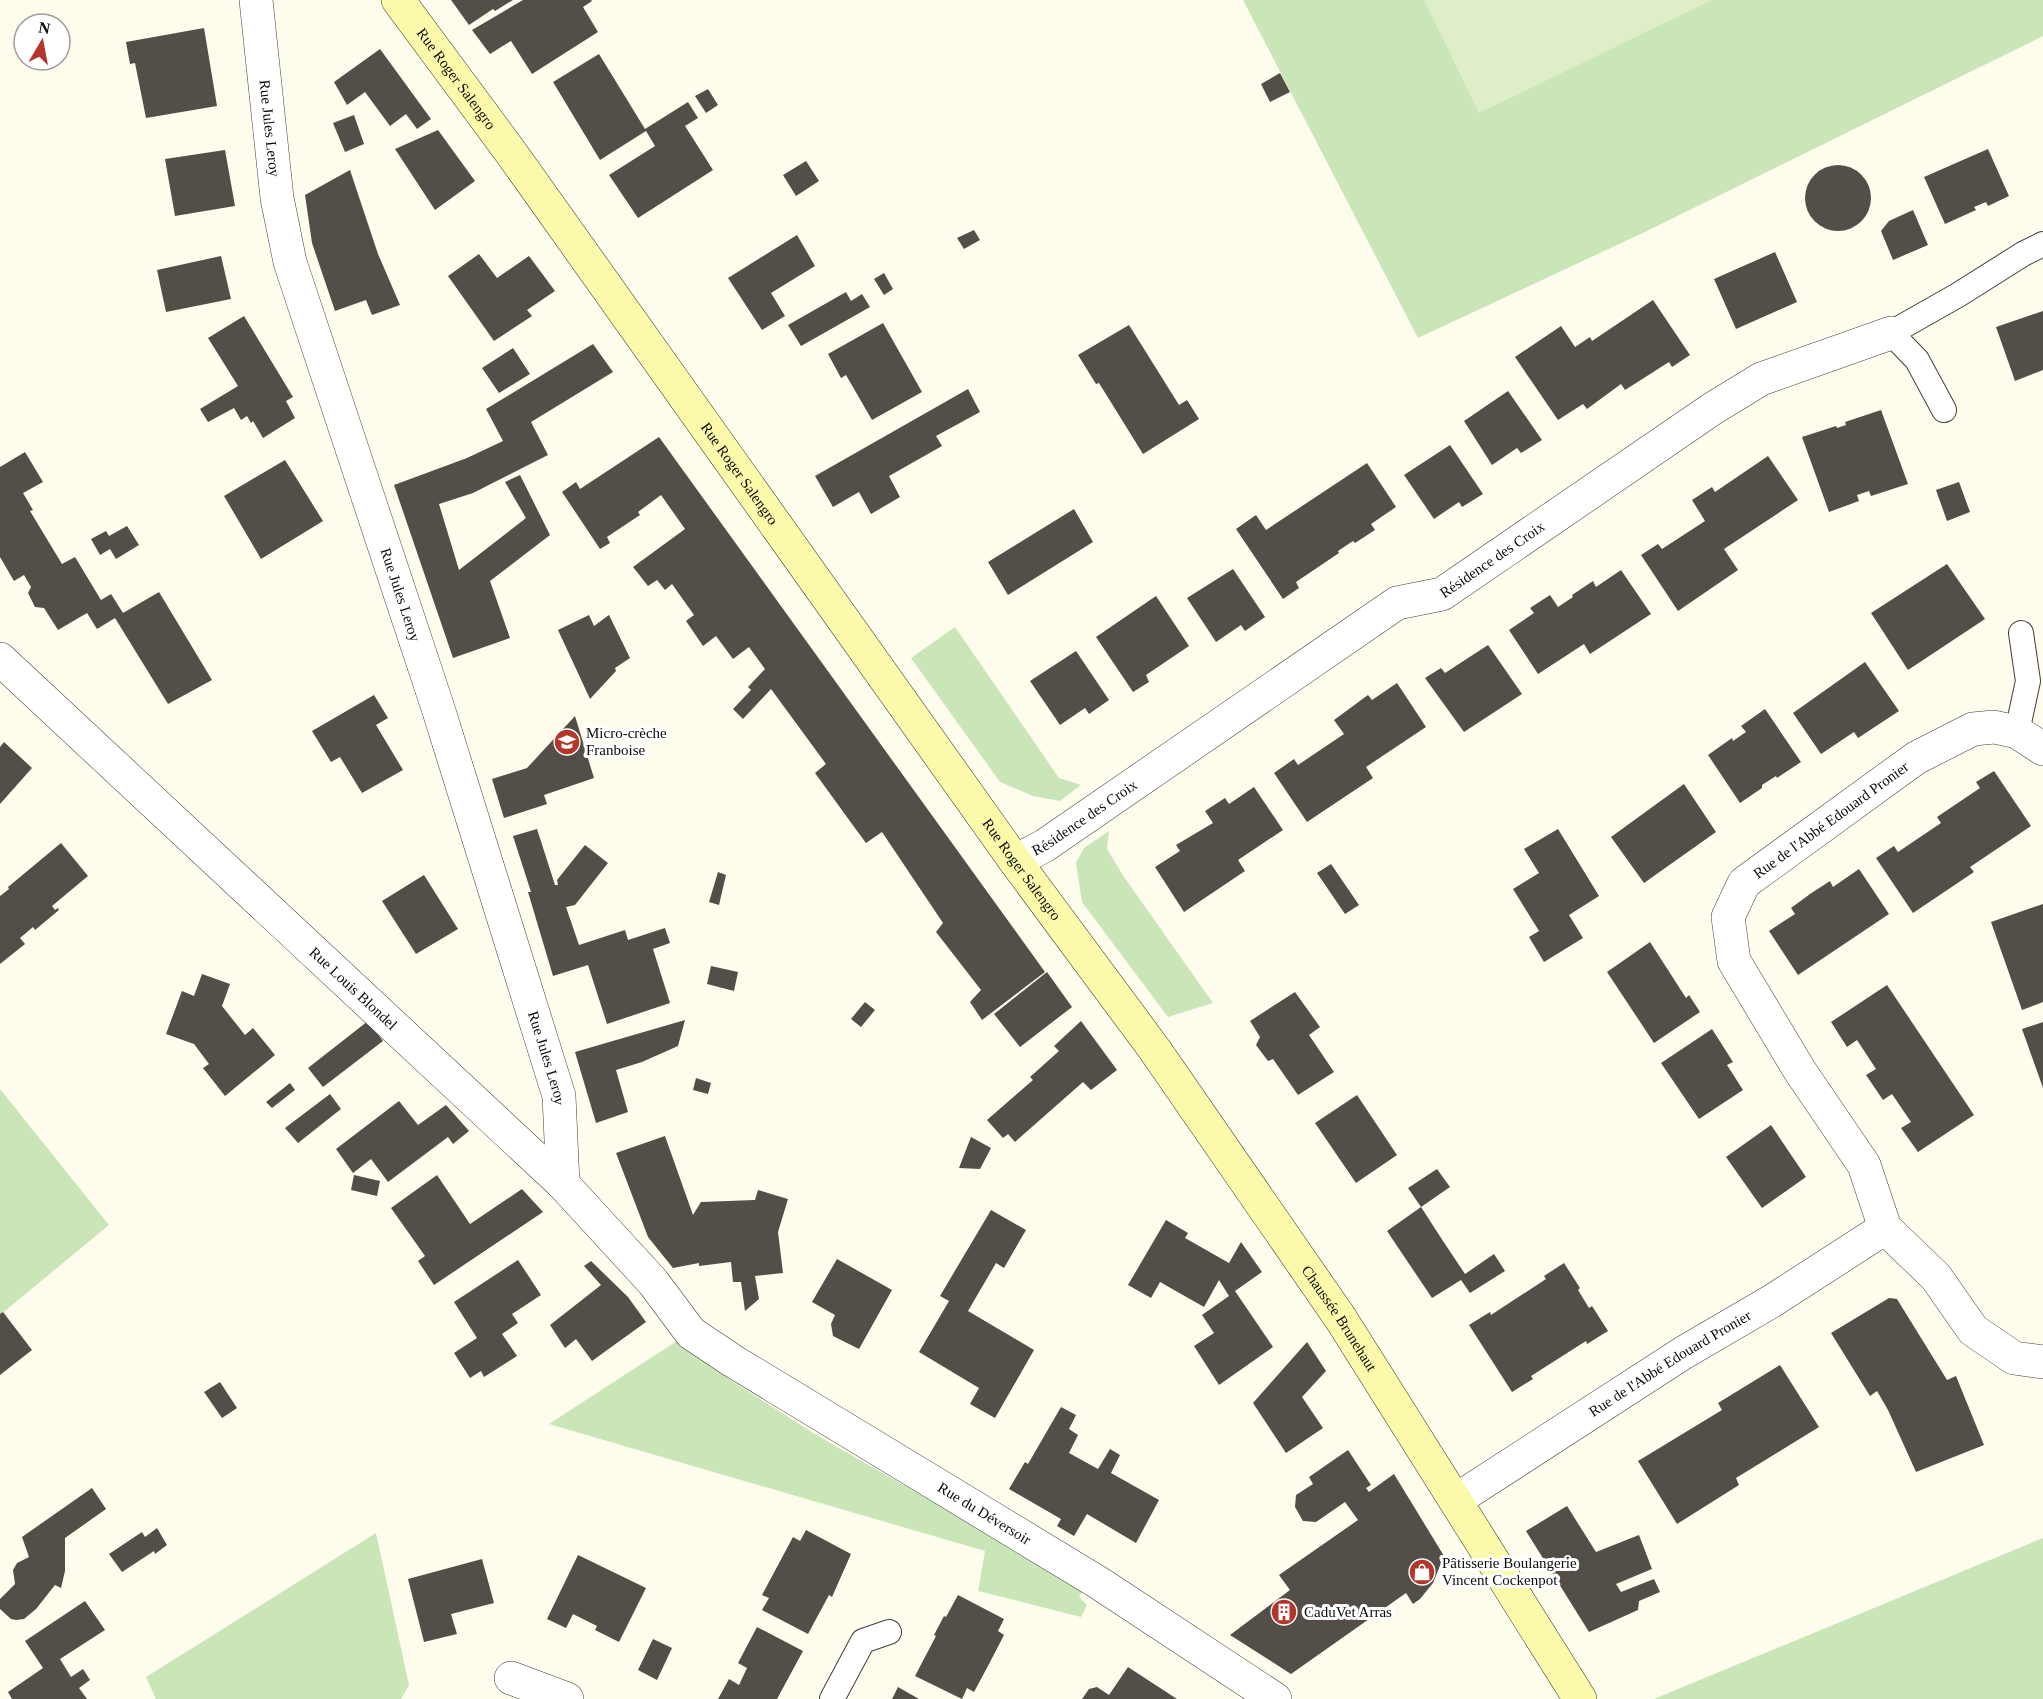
<svg xmlns="http://www.w3.org/2000/svg" width="2043" height="1699" font-family="'Times New Roman',serif">
	<style>
		.green { fill: #cae6b8 }
		.pitch { fill: #ddeec9 }
		.building { fill: #544e49 }
		.lines { fill: none; stroke-linecap: round; stroke-linejoin: round }
		.service-casing { stroke: #3f3f3f; stroke-width: 26 }
		.minor-casing { stroke: #3f3f3f; stroke-width: 34 }
		.secondary-casing { stroke: #2e2e2e; stroke-width: 34 }
		.service { stroke: #fff; stroke-width: 24 }
		.minor { stroke: #fff; stroke-width: 33 }
		.secondary { stroke: #fafaaa; stroke-width: 33 }
		.labels { text-anchor: middle; stroke-width: 6; stroke-linejoin: round; paint-order: stroke }
		.street-label { font-size: 15px; fill: #0c0c0c; stroke: #fff }
		.poi-label { font-size: 15px; fill: #0c0c0c; stroke: #fff; text-anchor: start }
	</style>
	<rect width="100%" height="100%" fill="#fefcec"/>
	<!-- green -->
	<path class="green" d="M1243,0H2043V36L1647,231L1418,338Z
		M955,627L1059,778L1081,785L1060,801L1033,796L1000,782L911,658Z
		M1109,831L1107,849L1124,877L1213,1003L1168,1017L1082,902L1076,863L1084,848Z
		M0,1089L109,1225L0,1315Z
		M680,1339L732,1381L818,1436L975,1526L1083,1591L1079,1597L1087,1605L1081,1617L978,1591L985,1551L549,1424Z
		M376,1533L409,1685L401,1699H156L146,1677Z
		M2043,1538V1699H1654Z"/>
	<!-- pitch -->
	<path class="pitch" d="M1424,0H1712L1479,113Z"/>
	<!-- building -->
	<path class="building" d="M451,0H513L495,11L493,9L469,25Z
		M523,0H591L592,1L583,7L598,32L532,74L511,41L490,54L472,30Z
		M204,28L217,106L146,118L135,63L130,64L126,42Z
		M380,49L431,119L417,129L406,114L390,126L365,92L347,105L334,82Z
		M599,54L645,129L688,102L698,118L685,126L713,170L638,218L609,175L655,146L646,131L600,160L553,82Z
		M1280,73L1290,92L1270,102L1261,84Z
		M708,89L718,105L706,113L695,96Z
		M354,115L364,144L345,152L333,123Z
		M438,130L475,181L435,210L395,149Z
		M1988,149L2009,196L1988,206L1986,202L1974,207L1976,210L1945,224L1924,177Z
		M225,150L235,206L175,216L165,159Z
		M806,161L819,181L796,196L783,175Z
		M1805 198a33 33 0 1 1 66 0a33 33 0 1 1-66 0Z
		M350,170L378,254L400,305L372,315L366,300L335,311L312,243L305,195Z
		M1913,210L1928,245L1893,260L1881,231L1889,221Z
		M974,230L980,240L964,249L957,238Z
		M797,235L815,266L771,293L785,316L762,330L728,278Z
		M1775,252L1797,302L1736,329L1714,279Z
		M479,254L497,278L529,256L555,291L527,310L532,316L494,341L448,276Z
		M221,256L231,299L166,312L157,270Z
		M884,273L893,289L884,295L874,279Z
		M846,292L851,301L862,294L870,307L801,346L788,325Z
		M1653,300L1690,355L1672,367L1669,362L1625,390L1621,384L1587,409L1583,404L1558,420L1515,357L1561,326L1575,347L1590,337L1592,341Z
		M2043,311V370L2015,381L1996,327Z
		M244,316L293,397L286,401L295,418L263,438L253,421L251,423L247,416L241,420L234,408L208,422L200,409L238,386L208,338Z
		M883,323L922,392L872,420L846,375L841,378L828,354Z
		M1129,325L1179,405L1187,400L1199,419L1143,454L1099,383L1096,384L1078,355Z
		M593,344L613,372L531,422L548,455L473,493L439,504L459,570L526,518L505,482L520,475L550,535L490,581L510,638L453,658L394,485L467,458L503,441L486,409Z
		M513,348L530,374L499,393L482,368Z
		M968,389L980,412L936,436L942,446L889,476L900,497L871,514L859,492L833,507L815,476Z
		M1508,391L1542,440L1521,453L1517,448L1492,465L1464,421Z
		M1881,410L1908,484L1871,496L1869,491L1857,495L1859,501L1829,512L1802,437L1836,426L1837,428L1846,425L1845,422Z
		M659,437L1045,972L982,1020L970,1002L981,990L936,932L943,923L882,832L866,843L852,824L815,773L826,764L771,689L743,719L733,709L751,690L748,687L765,669L749,647L733,659L716,636L703,646L686,621L694,615L672,584L665,590L657,580L648,586L633,567L685,529L661,495L638,512L640,515L607,537L610,543L600,549L562,492L576,482L580,489Z
		M1450,445L1483,494L1462,507L1459,502L1434,519L1404,475Z
		M25,452L43,482L23,493L33,510L30,511L62,564L75,557L101,600L111,594L123,613L159,592L212,680L168,704L115,618L97,629L87,613L58,630L44,608L35,607L28,593L31,587L24,575L14,581L0,557V467Z
		M1768,456L1798,500L1724,549L1738,570L1678,611L1641,555L1658,544L1662,549L1705,521L1692,500L1712,487L1715,492Z
		M285,460L323,521L261,559L224,496Z
		M1367,463L1396,507L1371,524L1375,530L1355,543L1353,541L1338,551L1339,553L1296,582L1299,588L1283,599L1236,529L1256,515L1266,530Z
		M1959,482L1970,512L1947,521L1936,490Z
		M1074,509L1093,542L1008,595L988,562Z
		M127,526L139,545L116,559L110,549L100,555L91,539L106,531L109,536Z
		M1947,564L1985,619L1908,670L1871,613Z
		M1233,569L1265,617L1245,631L1241,625L1216,642L1187,598Z
		M1621,570L1651,614L1590,654L1584,644L1538,674L1509,630L1534,613L1530,608L1550,595L1558,607L1573,597L1572,595L1593,581L1596,587Z
		M1156,596L1189,646L1146,675L1149,682L1133,692L1096,637Z
		M589,615L594,626L609,615L630,658L615,668L616,671L590,699L558,630Z
		M1488,645L1522,694L1464,732L1425,678L1441,668L1445,673Z
		M1076,651L1109,700L1089,714L1085,708L1060,725L1030,681Z
		M1865,662L1899,711L1858,738L1854,732L1821,754L1793,713Z
		M1397,683L1426,727L1366,767L1373,778L1307,822L1274,773L1294,759L1298,765L1344,734L1334,720L1368,695L1372,700Z
		M374,695L388,718L376,725L403,770L362,793L340,757L331,762L312,731Z
		M1765,709L1801,762L1777,778L1776,776L1762,785V788L1740,803L1708,755L1732,738L1733,741L1746,732L1741,726Z
		M575,716L594,778L544,795L547,804L504,818L492,779L527,768Z
		M4,742L32,768L0,804V747Z
		M1994,771L2031,826L1970,867L1974,872L1913,913L1876,858L1894,846L1898,852L1941,823L1937,817L1980,788L1976,782Z
		M1684,784L1716,832L1644,883L1611,837Z
		M1254,787L1283,830L1238,860L1245,871L1184,912L1155,867L1180,851L1176,845L1213,823L1205,811L1225,798L1229,804Z
		M537,829L555,885H558L557,880L585,845L608,863L575,905L566,907L579,945L625,930L628,940L665,928L670,943L653,949L670,1003L607,1024L588,965L553,976L528,892H531L513,836Z
		M1558,829L1599,896L1569,915L1583,938L1544,962L1529,937L1539,931L1513,889L1539,873L1524,849Z
		M61,843L88,876L52,906L55,910L58,908L59,910L35,930L33,927L20,938L25,944L0,964V896L9,889L8,887Z
		M1331,864L1359,905L1345,914L1317,873Z
		M1859,869L1889,914L1798,975L1769,931L1795,914L1791,908L1810,894L1830,881L1833,887Z
		M718,872L726,875L719,905L709,902Z
		M424,875L458,929L416,954L382,901Z
		M2043,904V1002L2022,1010L1991,922Z
		M1650,942L1686,998L1689,995L1700,1012L1654,1043L1607,972Z
		M711,966L738,972L734,991L707,984Z
		M1047,972L1072,1007L1020,1047L994,1014Z
		M202,974L230,984L222,1006L245,1035L253,1028L275,1055L225,1096L203,1068L209,1064L194,1044L166,1034L182,991L194,996Z
		M1887,985L1974,1115L1918,1152L1901,1128L1911,1122L1892,1094L1883,1100L1866,1075L1876,1069L1857,1040L1847,1047L1831,1022Z
		M1295,992L1320,1027L1309,1035L1334,1072L1298,1095L1273,1059L1268,1061L1256,1045L1260,1037L1250,1021Z
		M865,1002L875,1010L861,1027L851,1019Z
		M685,1020L678,1046L642,1062L616,1070L628,1112L596,1123L575,1052Z
		M368,1021L383,1041L323,1087L308,1068Z
		M1081,1021L1117,1070L1091,1090L1083,1082L1015,1142L1008,1134L1003,1138L987,1120L1033,1080L1030,1077L1059,1051L1054,1046Z
		M2043,1022V1088L2022,1029Z
		M1712,1029L1733,1062L1727,1065L1743,1090L1699,1119L1661,1063Z
		M696,1078L711,1083L708,1094L693,1090Z
		M290,1083L295,1090L272,1108L266,1102Z
		M330,1094L341,1109L298,1143L285,1128Z
		M1357,1095L1397,1155L1356,1183L1315,1123Z
		M399,1101L418,1125L446,1105L469,1131L453,1144L448,1137L388,1182L371,1159L353,1173L336,1149Z
		M1771,1125L1806,1177L1762,1208L1726,1157Z
		M665,1136L693,1215L701,1202L755,1200L758,1190L788,1199L778,1232L783,1273L755,1276L759,1299L745,1311L741,1282H733L731,1262L699,1266V1263L673,1268L648,1237L616,1153Z
		M971,1137L991,1148L980,1169L959,1168Z
		M1437,1169L1450,1187L1421,1207L1443,1241L1465,1274L1494,1254L1505,1271L1470,1293L1461,1280L1432,1298L1387,1231L1421,1207L1408,1188Z
		M354,1175L380,1181L377,1196L351,1190Z
		M437,1175L470,1224L522,1189L543,1212L434,1285L418,1261L425,1256L391,1208Z
		M991,1210L1026,1230L1004,1268L996,1263L968,1311L1034,1350L995,1418L970,1404L979,1388L919,1352L949,1301L940,1296Z
		M1166,1220L1188,1233L1185,1238L1229,1263L1241,1242L1262,1272L1235,1291L1273,1347L1219,1385L1194,1346L1214,1333L1202,1315L1229,1296L1219,1280L1204,1307L1160,1282L1151,1298L1128,1285Z
		M837,1259L892,1290L859,1349L833,1336L831,1324L835,1315L812,1302Z
		M518,1260L541,1295L512,1314L518,1323L502,1334L517,1356L484,1377L481,1371L470,1378L454,1353L477,1338L454,1302Z
		M591,1261L628,1297L646,1322L592,1361L576,1339L565,1348L550,1325L601,1285L584,1266Z
		M1564,1263L1580,1288L1578,1290L1589,1308L1592,1306L1608,1331L1587,1344L1586,1341L1531,1376L1533,1379L1512,1392L1469,1325L1490,1312L1491,1315L1546,1279L1544,1276Z
		M1889,1298L1897,1299L1947,1380L1956,1376L1984,1445L1916,1472L1888,1410L1877,1391L1870,1396L1831,1333Z
		M3,1312L32,1350L0,1375V1314Z
		M1307,1342L1326,1371L1302,1397L1323,1428L1286,1453L1253,1403Z
		M1780,1365L1819,1427L1736,1478L1739,1485L1677,1524L1638,1461L1722,1410L1718,1403Z
		M220,1382L237,1408L222,1418L204,1392Z
		M1061,1407L1076,1415L1069,1429L1078,1435L1069,1453L1098,1469L1110,1449L1120,1455L1111,1473L1159,1500L1136,1543L1087,1514L1074,1536L1057,1526L1061,1519L1009,1489L1025,1462L1028,1464Z
		M1348,1450L1371,1485L1366,1488L1369,1492L1394,1474L1444,1556L1433,1583L1420,1599L1413,1604L1406,1593L1291,1674L1230,1635L1290,1590L1279,1575L1358,1520L1345,1502L1316,1522L1303,1521L1295,1507L1296,1495L1313,1484L1309,1477Z
		M92,1488L106,1509L65,1538V1571L61,1588L55,1585L36,1609L24,1619L16,1620L11,1619L0,1609V1599L15,1584L13,1570L17,1563L29,1557L22,1537Z
		M1567,1506L1596,1552L1639,1535L1652,1569L1616,1584L1621,1592L1654,1579L1660,1592L1639,1601L1638,1610L1589,1632L1526,1531Z
		M157,1528L167,1545L155,1554L154,1551L122,1572L109,1554L142,1532L145,1537Z
		M806,1530L851,1554L832,1597L829,1595L808,1634L762,1610L769,1598L762,1595L793,1537L800,1541Z
		M578,1555L646,1588L619,1642L595,1630L597,1626L573,1614L566,1628L547,1619Z
		M482,1559L494,1603L451,1614L457,1634L424,1642L408,1579Z
		M958,1595L1004,1619L998,1631L1004,1635L989,1664L974,1692L967,1688L962,1699L915,1676L936,1636L934,1635L944,1616L946,1617Z
		M85,1601L105,1630L60,1659L71,1677L83,1669L90,1680L79,1688L87,1699H12L8,1692L43,1668L25,1641Z
		M757,1627L803,1651L777,1699H718L729,1679L739,1685L747,1668L738,1663Z
		M653,1639L672,1648L657,1680L638,1670Z
		M1128,1667L1177,1699H1082L1089,1689L1097,1687L1109,1695Z
		M898,1687L919,1699H892Z"/>
	<g class="lines">
		<defs>
			<path id="service" d="M1944,410L1917,360L1891,333L1958,295L2023,254L2043,244
				M2017,732L2028,681L2021,633
				M832,1699L863,1641L889,1632"/>
			<g id="minor">
				<path id="s1" d="M256,0L277,198L290,262L438,708L559,1096L563,1184"/>
				<path id="s2" d="M0,659L563,1184L653,1282L691,1333L733,1361L1099,1583L1275,1699"/>
				<path d="M2043,749L2017,732L1994,727L1973,729L1916,758L1744,883L1728,917L1734,961L1800,1071L1864,1165L1885,1228L1936,1277L1973,1330L2014,1358L2043,1362"/>
				<path id="s3" d="M1015,861L1044,846L1397,603L1442,594L1712,409L1761,379L1891,333"/>
				<path id="s4" d="M1456,1500L1683,1353L1772,1301L1885,1228"/>
				<path d="M511,1678L567,1699"/>
			</g>
			<g id="secondary">
				<path id="s5" d="M398,0L512,154L1015,861L1155,1050L1341,1319L1580,1699"/>
			</g>
		</defs>
		<!-- service casing -->
		<use href="#service" class="service-casing"/>
		<!-- minor casing -->
		<use href="#minor" class="minor-casing"/>
		<!-- secondary casing -->
		<use href="#secondary" class="secondary-casing"/>
		<!-- service -->
		<use href="#service" class="service"/>
		<!-- minor -->
		<use href="#minor" class="minor"/>
		<!-- secondary -->
		<use href="#secondary" class="secondary"/>
	</g>
	<!-- icons -->
	<defs>
		<symbol id="school-disc" viewBox="-11 -11 22 22"><circle r="9.5" fill="#b3362c" stroke="#fff"/><path d="M0-5L7-2L0 1L-7-2ZM-4 1L0 2.5L4 1V4Q0 6-4 4Z" fill="#fff"/></symbol>
		<symbol id="shop-disc" viewBox="-11 -11 22 22"><circle r="9.5" fill="#b3362c" stroke="#fff"/><path d="M-5-2.5h2.3a2.7 3.5 0 0 1 5.4 0H5L5.5 6h-11ZM-1.5-2.5h3a1.5 2.3 0 0 0-3 0Z" fill="#fff"/></symbol>
		<symbol id="building-disc" viewBox="-11 -11 22 22"><circle r="9.5" fill="#b3362c" stroke="#fff"/><path d="M-4-6H4V6H1V3H-1V6H-4ZM-2.5-4.3h1.7v1.8h-1.7ZM.8-4.3h1.7v1.8H.8ZM-2.5-1h1.7V.8h-1.7ZM.8-1h1.7V.8H.8Z" fill="#fff"/></symbol>
	</defs>
	<g fill-rule="evenodd">
		<use href="#school-disc" x="552" y="727" width="30" height="30"/>
		<use href="#shop-disc" x="1407" y="1557" width="30" height="30"/>
		<use href="#building-disc" x="1269" y="1597" width="30" height="30"/>
	</g>
	<g class="labels">
		<!-- street labels -->
		<g class="street-label">
			<text dy="5" stroke="none"><textPath href="#s5" startOffset="98">Rue Roger Salengro</textPath></text>
			<text dy="5" stroke="none"><textPath href="#s1" startOffset="129">Rue Jules Leroy</textPath></text>
			<text dy="5" stroke="none"><textPath href="#s5" startOffset="584">Rue Roger Salengro</textPath></text>
			<text dy="5" stroke="none"><textPath href="#s3" startOffset="568">Résidence des Croix</textPath></text>
			<text dy="5" stroke="none"><textPath href="#s1" startOffset="615">Rue Jules Leroy</textPath></text>
			<text dy="5" stroke="none"><textPath href="#s3" startOffset="82">Résidence des Croix</textPath></text>
			<text transform="translate(1831 820) rotate(-36)" y="5">Rue de l'Abbé Edouard Pronier</text>
			<text dy="5" stroke="none"><textPath href="#s5" startOffset="1070">Rue Roger Salengro</textPath></text>
			<text dy="5" stroke="none"><textPath href="#s2" startOffset="483">Rue Louis Blondel</textPath></text>
			<text dy="5" stroke="none"><textPath href="#s1" startOffset="1101">Rue Jules Leroy</textPath></text>
			<text dy="5" stroke="none"><textPath href="#s5" startOffset="1620">Chaussée Brunehaut</textPath></text>
			<text dy="5" stroke="none"><textPath href="#s4" startOffset="254">Rue de l'Abbé Edouard Pronier</textPath></text>
			<text dy="5" stroke="none"><textPath href="#s2" startOffset="1311">Rue du Déversoir</textPath></text>
		</g>
		<!-- poi labels -->
		<g class="poi-label">
			<text x="586" y="738">Micro-crèche<tspan x="586" dy="17">Franboise</tspan></text>
			<text x="1442" y="1568">Pâtisserie Boulangerie<tspan x="1442" dy="17">Vincent Cockenpot</tspan></text>
			<text x="1304" y="1617">CaduVet Arras</text>
		</g>
	</g>
	<!-- north arrow -->
	<g transform="translate(42 42) rotate(10)"><circle r="28" fill="#ffffff" stroke="#9e9e9e" stroke-width="1.5"/>
	<path d="M0-4.5L10 22L0 15L-10 22Z" fill="#b3362c"/>
	<text y="-9" font-size="16" font-weight="bold" text-anchor="middle" fill="#0c0c0c">N</text>
	</g>
</svg>
